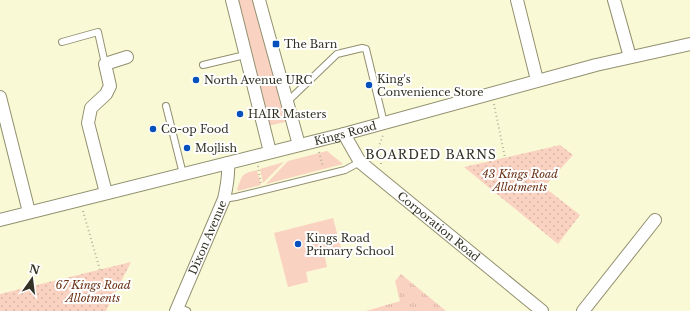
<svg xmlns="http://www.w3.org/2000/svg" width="690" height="311" font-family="'Libre Baskerville',serif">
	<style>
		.grass { fill: #fad2c1 }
		.park { fill: url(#park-tufts) }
		.garden { fill: url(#garden-dots) }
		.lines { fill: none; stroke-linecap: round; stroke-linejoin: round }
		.service-casing { stroke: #929070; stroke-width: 8 }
		.minor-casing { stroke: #929070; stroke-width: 14 }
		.path { stroke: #b3b296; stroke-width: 2; stroke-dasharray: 1 3; stroke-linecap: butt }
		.service { stroke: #fff; stroke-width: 6 }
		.minor { stroke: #fff; stroke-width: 12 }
		.poi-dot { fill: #0550ba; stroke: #fff; stroke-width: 1.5 }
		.labels { text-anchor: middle; stroke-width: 4; stroke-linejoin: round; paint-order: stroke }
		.poi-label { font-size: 11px; fill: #323124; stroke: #fff; text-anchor: start }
		.street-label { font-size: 11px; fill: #323124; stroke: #fff }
		.park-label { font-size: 11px; font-style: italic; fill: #6a3013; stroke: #fff }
		.neighbourhood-label { font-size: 12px; letter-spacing: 1px; fill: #323124; stroke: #fff }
	</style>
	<defs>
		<pattern id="park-tufts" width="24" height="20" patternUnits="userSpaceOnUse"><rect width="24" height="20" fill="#fad2c1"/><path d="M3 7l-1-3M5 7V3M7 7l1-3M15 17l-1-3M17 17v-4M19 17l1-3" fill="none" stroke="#d7b5a6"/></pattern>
		<pattern id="garden-dots" width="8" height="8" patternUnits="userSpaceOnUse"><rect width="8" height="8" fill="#fad2c1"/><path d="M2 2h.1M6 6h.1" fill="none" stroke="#d7b5a6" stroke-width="1.8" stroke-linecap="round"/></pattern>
	</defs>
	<rect width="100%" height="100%" fill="#faf9d5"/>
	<!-- grass -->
	<path class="grass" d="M236,0H254L285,122L268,126Z
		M327,151L343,164L266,184L288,161Z
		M284,162L263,183L260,169Z
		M257,170L261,185L238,191L237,189C243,174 241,174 257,170Z
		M333,218L341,248L324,252L327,267L306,272L308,282L288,287L274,233Z"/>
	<!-- park -->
	<path class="park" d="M401,274L446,311H366L400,301L395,281Z"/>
	<!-- garden -->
	<path class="garden" d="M560,145L573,155L544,187L580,215L558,244L464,167Z
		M131,262L106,311H0V294Z"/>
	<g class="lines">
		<defs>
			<path id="service" d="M62,42L98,32L105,64
				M203,65L245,55
				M287,102L337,54L362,48L366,49L384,123
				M166,106L183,174
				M224,199L236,197L345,170L360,162
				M178,307L187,311"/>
			<g id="minor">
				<path d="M232,0L270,152"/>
				<path d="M259,0L299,145"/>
				<path d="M517,0L537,80"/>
				<path d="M614,0L630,57"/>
				<path d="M0,97L29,212"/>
				<path id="s1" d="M344,134L360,162L542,311"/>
				<path d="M106,193L88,123L91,108L106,94L110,86L105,64L127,57"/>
				<path id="s2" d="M0,220L344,134L596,65L690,44"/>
				<path id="s3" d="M176,311L224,199C227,186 229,176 228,163"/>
				<path d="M583,311L655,220"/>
			</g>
		</defs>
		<!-- service casing -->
		<use href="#service" class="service-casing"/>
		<!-- minor casing -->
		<use href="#minor" class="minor-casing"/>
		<!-- path -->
		<path class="path" d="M494,104L505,158
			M319,152L323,167
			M381,164L379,146L383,135
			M258,166L261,184
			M83,211L100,270"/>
		<!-- service -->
		<use href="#service" class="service"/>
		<!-- minor -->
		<use href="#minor" class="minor"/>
	</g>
	<!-- markers -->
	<g class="poi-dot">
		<rect x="272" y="40" width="8" height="8" rx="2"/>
		<circle cx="196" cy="80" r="4"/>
		<circle cx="369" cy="85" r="4"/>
		<circle cx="240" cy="114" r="4"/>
		<circle cx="153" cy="129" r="4"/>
		<circle cx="187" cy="148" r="4"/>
		<circle cx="298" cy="244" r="4"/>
	</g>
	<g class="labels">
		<!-- poi labels -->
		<g class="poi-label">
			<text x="284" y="48">The Barn</text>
			<text x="377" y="83">King's<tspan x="377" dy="13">Convenience Store</tspan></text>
			<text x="204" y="84">North Avenue URC</text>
			<text x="248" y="118">HAIR Masters</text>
			<text x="161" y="133">Co-op Food</text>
			<text x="195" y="152">Mojlish</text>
			<text x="306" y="242">Kings Road<tspan x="306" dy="13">Primary School</tspan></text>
		</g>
		<!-- street labels -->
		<g class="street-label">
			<text dy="4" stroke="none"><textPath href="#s2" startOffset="356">Kings Road</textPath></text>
			<text dy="4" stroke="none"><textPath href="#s1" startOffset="134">Corporation Road</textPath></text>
			<text dy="4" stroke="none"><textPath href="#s3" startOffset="80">Dixon Avenue</textPath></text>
		</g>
		<!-- park labels -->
		<g class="park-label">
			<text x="520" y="178">43 Kings Road<tspan x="520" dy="13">Allotments</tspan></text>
			<text x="93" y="289">67 Kings Road<tspan x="93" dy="13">Allotments</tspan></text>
		</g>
		<!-- neighbourhood labels -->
		<g class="neighbourhood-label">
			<text x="431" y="159">BOARDED BARNS</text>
		</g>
	</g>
	<!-- north arrow -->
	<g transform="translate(32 279) rotate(14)" stroke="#ffffff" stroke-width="3" paint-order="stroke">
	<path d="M0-3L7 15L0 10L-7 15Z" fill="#323124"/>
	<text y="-6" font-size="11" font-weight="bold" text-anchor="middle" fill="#323124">N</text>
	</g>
</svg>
